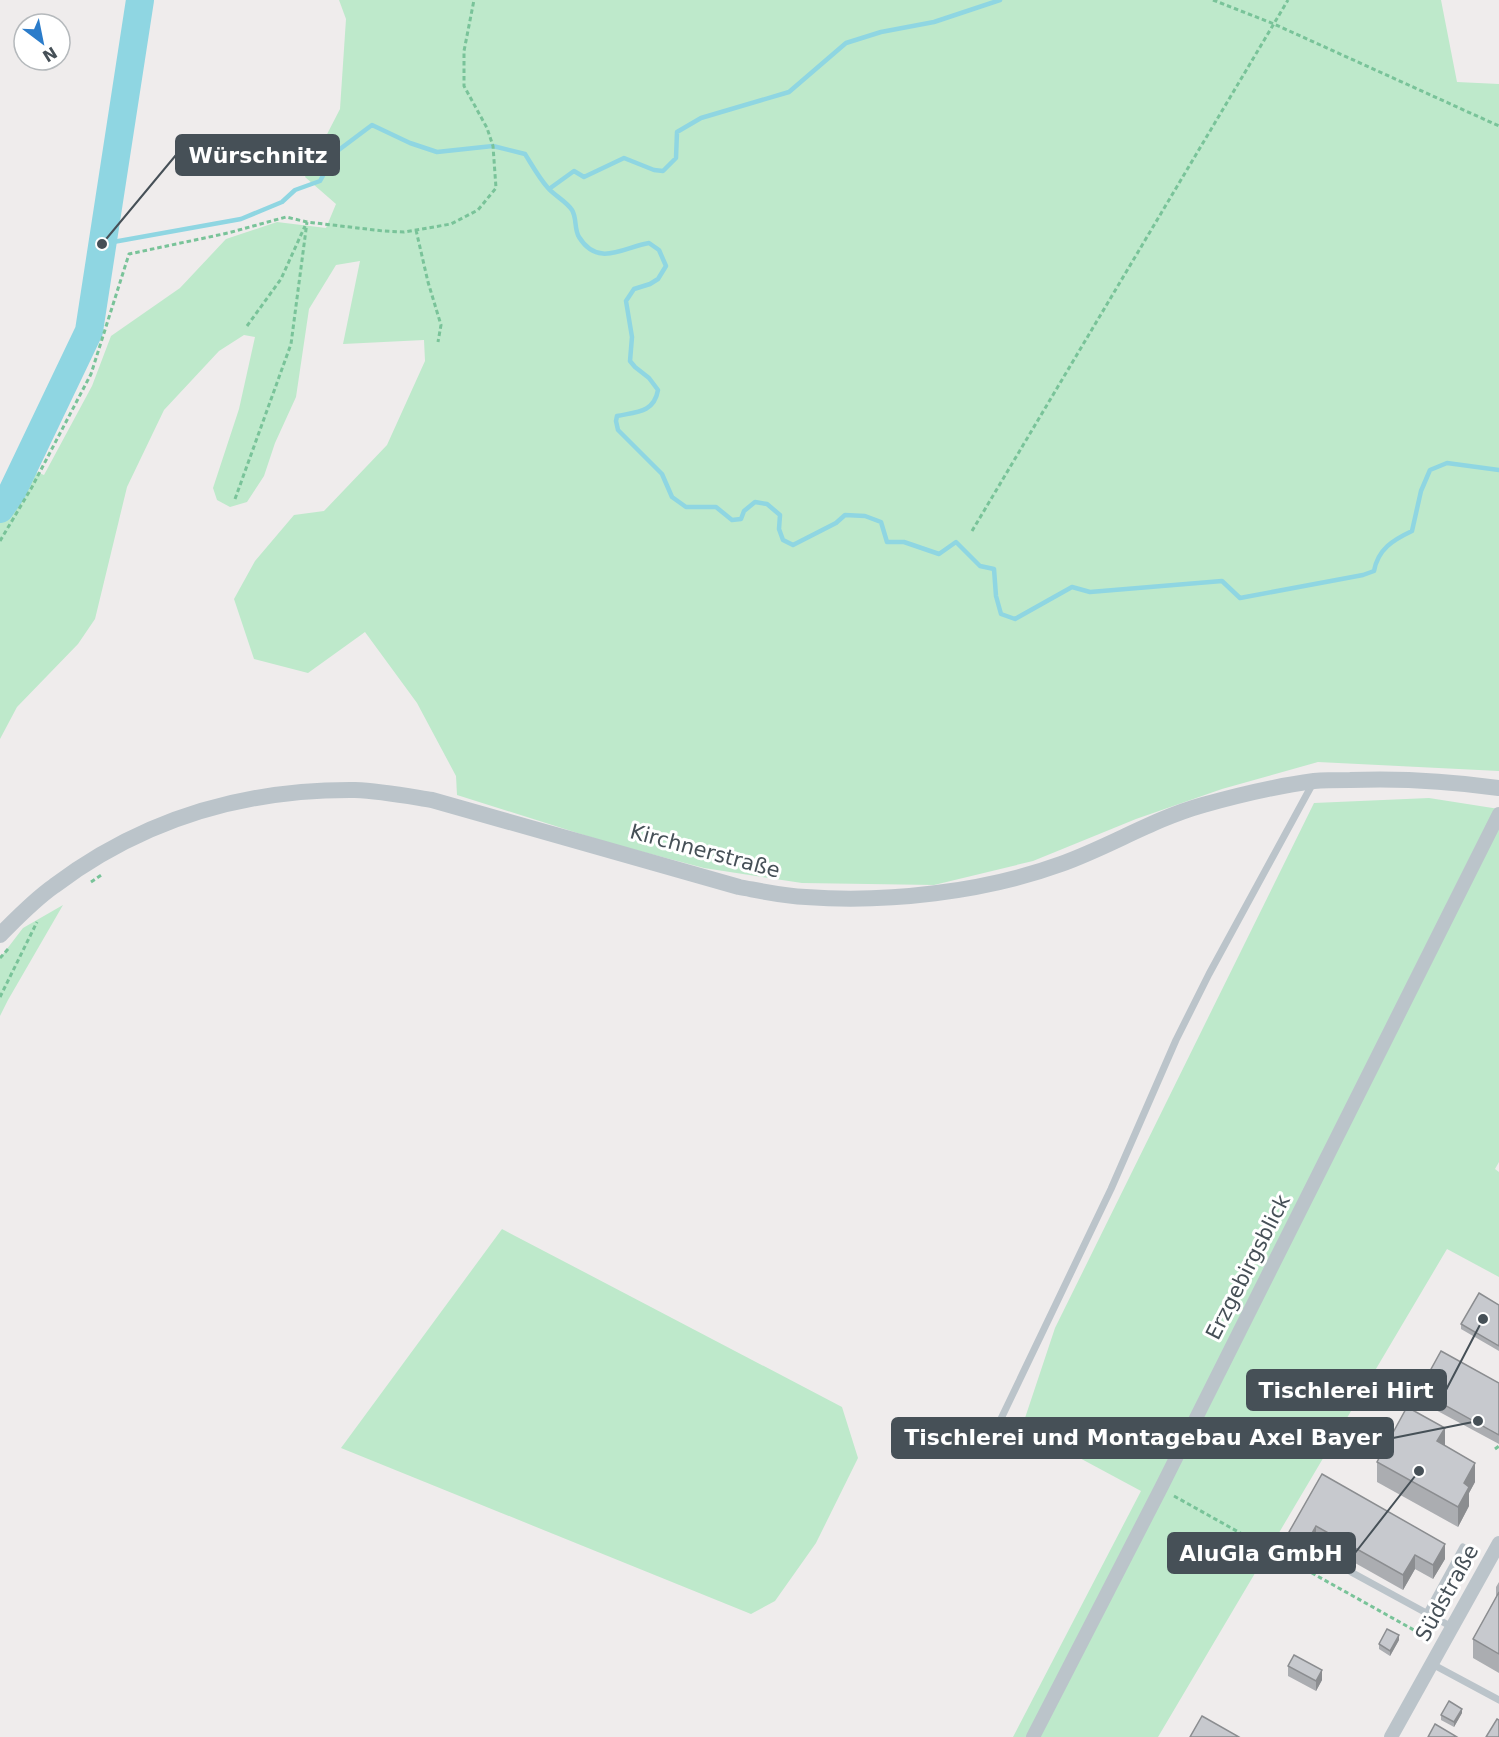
<svg xmlns="http://www.w3.org/2000/svg" width="1499" height="1737" font-family="'DejaVu Sans',sans-serif">
	<style>
		.green { fill: #bee9cb }
		.lines { fill: none; stroke-linecap: round; stroke-linejoin: round }
		.stream { stroke: #8fd6e2; stroke-width: 4.5 }
		.river { stroke: #8fd6e2; stroke-width: 28 }
		.path { stroke: #79c399; stroke-width: 3; stroke-dasharray: 4.5 3; stroke-linecap: butt }
		.service { stroke: #bbc4ca; stroke-width: 7 }
		.minor { stroke: #bbc4ca; stroke-width: 14 }
		.tertiary { stroke: #bbc4ca; stroke-width: 16 }
		.wall { fill: #abadb1 }
		.shaded-wall { fill: #8b8d90 }
		.building { fill: #c7c9ce; stroke: #8b8d90; stroke-width: 1.5 }
		.labels { text-anchor: middle; stroke-width: 6; stroke-linejoin: round; paint-order: stroke }
		.street-label { font-size: 21px; fill: #465057; stroke: #fff }
		.leader { fill: none; stroke: #465057; stroke-width: 2 }
		.callout-dot { fill: #465057; stroke: #fff; stroke-width: 2 }
		.callout { fill: #465057; stroke: #465057; stroke-width: 2 }
		.callout-label { font-size: 22px; text-anchor: middle; font-weight: bold; fill: #fff }
	</style>
	<rect width="100%" height="100%" fill="#efecec"/>
	<!-- green -->
	<path class="green" d="M339,0H1441L1457,82L1499,84V771L1318,762L1222,789L1136,819L1033,861L934,885L802,883L704,868L609,843L457,795L456,776L417,703L365,632L308,673L254,659L234,599L255,561L294,515L324,511L387,445L425,361L424,340L343,344L360,261L336,265L309,309L296,397L275,443L264,476L247,502L230,507L217,500L213,488L239,409L255,337L244,335L219,351L164,410L127,487L95,619L78,644L17,707L0,739V518L11,504L29,469L44,475L92,386L111,336L180,288L226,239L277,222L326,228L336,204L305,177L340,109L346,19Z
		M1429,798L1499,809V1162L1495,1169L1499,1172V1277L1447,1249L1158,1737H1013L1141,1491L1022,1427L1055,1328L1314,803Z
		M63,905L8,1000L0,1016V958L23,928Z
		M502,1229L842,1407L858,1458L816,1543L775,1601L751,1614L341,1448Z"/>
	<g class="lines">
		<!-- stream -->
		<path class="stream" d="M549,189L574,171L584,177L624,158L654,170L663,171L676,158L677,132L701,118L789,92L846,43L881,32L934,22L1000,0
			M102,244L241,219L282,202L295,190L320,181L336,152L372,125L410,143L437,152L493,146L525,154C532,165 539,178 548,188C555,196 566,201 572,210C577,218 574,229 579,237C598,268 624,247 649,243L659,250L666,266L658,279L650,284L634,289L626,301L632,337L630,361L635,367L649,378L658,390C654,413 636,412 617,416L616,421L618,430L662,474L672,497L686,507H716L732,520L741,519L744,511L755,502L767,504L780,515L779,529L783,540L793,545L836,523L845,515L865,516L881,522L887,542H904L939,554L956,542L980,566L994,569L996,596L1001,614L1015,619L1072,587L1090,592L1222,581L1240,598L1363,575L1374,571C1378,549 1393,540 1412,531L1421,491L1430,470L1447,463L1499,470"/>
		<!-- river -->
		<path class="river" d="M0,509L12,492L89,331L140,0"/>
		<!-- path -->
		<path class="path" d="M1213,0L1274,24L1499,126
			M416,230L428,282L441,325L438,342
			M247,326L281,279L305,226
			M235,499L291,344L307,222
			M972,531L1288,0
			M0,541L32,487L91,374L129,254L228,233L286,217L307,222L383,231L404,232L451,224L478,210L496,188L493,146L487,128L464,86V51L474,0
			M91,882L103,874
			M0,958L9,948
			M0,997L37,922
			M1495,1449L1499,1446
			M1174,1496L1430,1639"/>
		<!-- service -->
		<path class="service" d="M998,1425L1111,1189L1176,1040L1209,974L1313,783
			M1351,1572L1452,1627
			M1427,1613L1463,1547
			M1432,1664L1499,1700"/>
		<!-- minor -->
		<path class="minor" d="M1033,1737L1161,1488L1499,814
			M1391,1737L1499,1543"/>
		<!-- tertiary -->
		<path class="tertiary" d="M0,935C17,918 34,900 54,886C143,819 245,789 355,790C381,791 407,796 432,800L739,887C761,891 783,896 806,897C887,903 984,892 1061,864C1109,847 1153,819 1203,805C1239,795 1276,786 1314,781C1325,780 1338,780 1350,780C1400,778 1449,781 1499,788"/>
	</g>
	<!-- wall -->
	<path class="wall" d="M1499,1305V1351L1461,1329V1324Z
		M1499,1383V1444L1419,1401V1391Z
		M1445,1446L1475,1482L1469,1493V1506L1458,1527L1377,1482V1462Z
		M1322,1474L1445,1559L1433,1579L1415,1569L1403,1590L1316,1541L1307,1557L1289,1547V1532Z
		M1499,1582V1673L1473,1658V1639L1496,1597V1587Z
		M1399,1640L1390,1656L1379,1649V1644Z
		M1288,1666L1322,1680L1316,1691L1288,1676Z
		M1462,1713L1454,1727L1441,1720V1715Z"/>
	<!-- shaded-wall -->
	<path class="shaded-wall" d="M1445,1428V1448L1437,1441Z
		M1475,1463V1482L1469,1493V1506L1458,1527V1507L1464,1483Z
		M1316,1526V1541L1307,1557V1542Z
		M1445,1544V1559L1433,1579V1565Z
		M1415,1555V1569L1403,1590V1575Z
		M1399,1635V1640L1390,1656V1651Z
		M1322,1670V1680L1316,1691V1681Z
		M1462,1709V1713L1454,1727V1722Z"/>
	<!-- building -->
	<path class="building" d="M1479,1293L1499,1305V1346L1461,1324Z
		M1441,1351L1499,1383V1435L1419,1391Z
		M1407,1407L1445,1428L1437,1441L1475,1463L1464,1483L1469,1487L1458,1507L1377,1462Z
		M1322,1474L1445,1544L1433,1565L1415,1555L1403,1575L1316,1526L1307,1542L1289,1532Z
		M1499,1592V1654L1473,1639Z
		M1387,1629L1399,1635L1390,1651L1379,1644Z
		M1294,1655L1322,1670L1316,1681L1288,1666Z
		M1449,1701L1462,1709L1454,1722L1441,1715Z
		M1202,1716L1239,1737H1190Z
		M1497,1719L1499,1720V1737H1486Z
		M1435,1724L1457,1737H1428Z"/>
	<g class="labels">
		<!-- street labels -->
		<g class="street-label">
			<text transform="translate(705 851) rotate(15)" y="7">Kirchnerstraße</text>
			<text transform="translate(1248 1267) rotate(-63)" y="7">Erzgebirgsblick</text>
			<text transform="translate(1447 1593) rotate(-61)" y="7">Südstraße</text>
		</g>
	</g>
	<!-- callouts -->
	<path class="leader" d="M102 244L176 155M1483 1319L1446 1390M1478 1421L1393 1438M1419 1471L1355 1553"/>
	<g class="callout-dot">
		<circle cx="102" cy="244" r="6"/>
		<circle cx="1483" cy="1319" r="6"/>
		<circle cx="1478" cy="1421" r="6"/>
		<circle cx="1419" cy="1471" r="6"/>
	</g>
	<g class="callout">
		<rect x="176" y="135" width="163" height="40" rx="6"/>
		<rect x="1247" y="1370" width="199" height="40" rx="6"/>
		<rect x="892" y="1418" width="501" height="40" rx="6"/>
		<rect x="1168" y="1533" width="187" height="40" rx="6"/>
	</g>
	<g class="callout-label">
		<text x="258" y="163">Würschnitz</text>
		<text x="1346" y="1398">Tischlerei Hirt</text>
		<text x="1143" y="1445">Tischlerei und Montagebau Axel Bayer</text>
		<text x="1261" y="1561">AluGla GmbH</text>
	</g>
	<!-- north arrow -->
	<g transform="translate(42 42) rotate(148)"><circle r="28" fill="#ffffff" stroke="#b5b9bc" stroke-width="1.5"/>
	<path d="M0-4.5L10 22L0 15L-10 22Z" fill="#2b7cca"/>
	<text y="-9" font-size="16" font-weight="bold" text-anchor="middle" fill="#465057">N</text>
	</g>
</svg>
